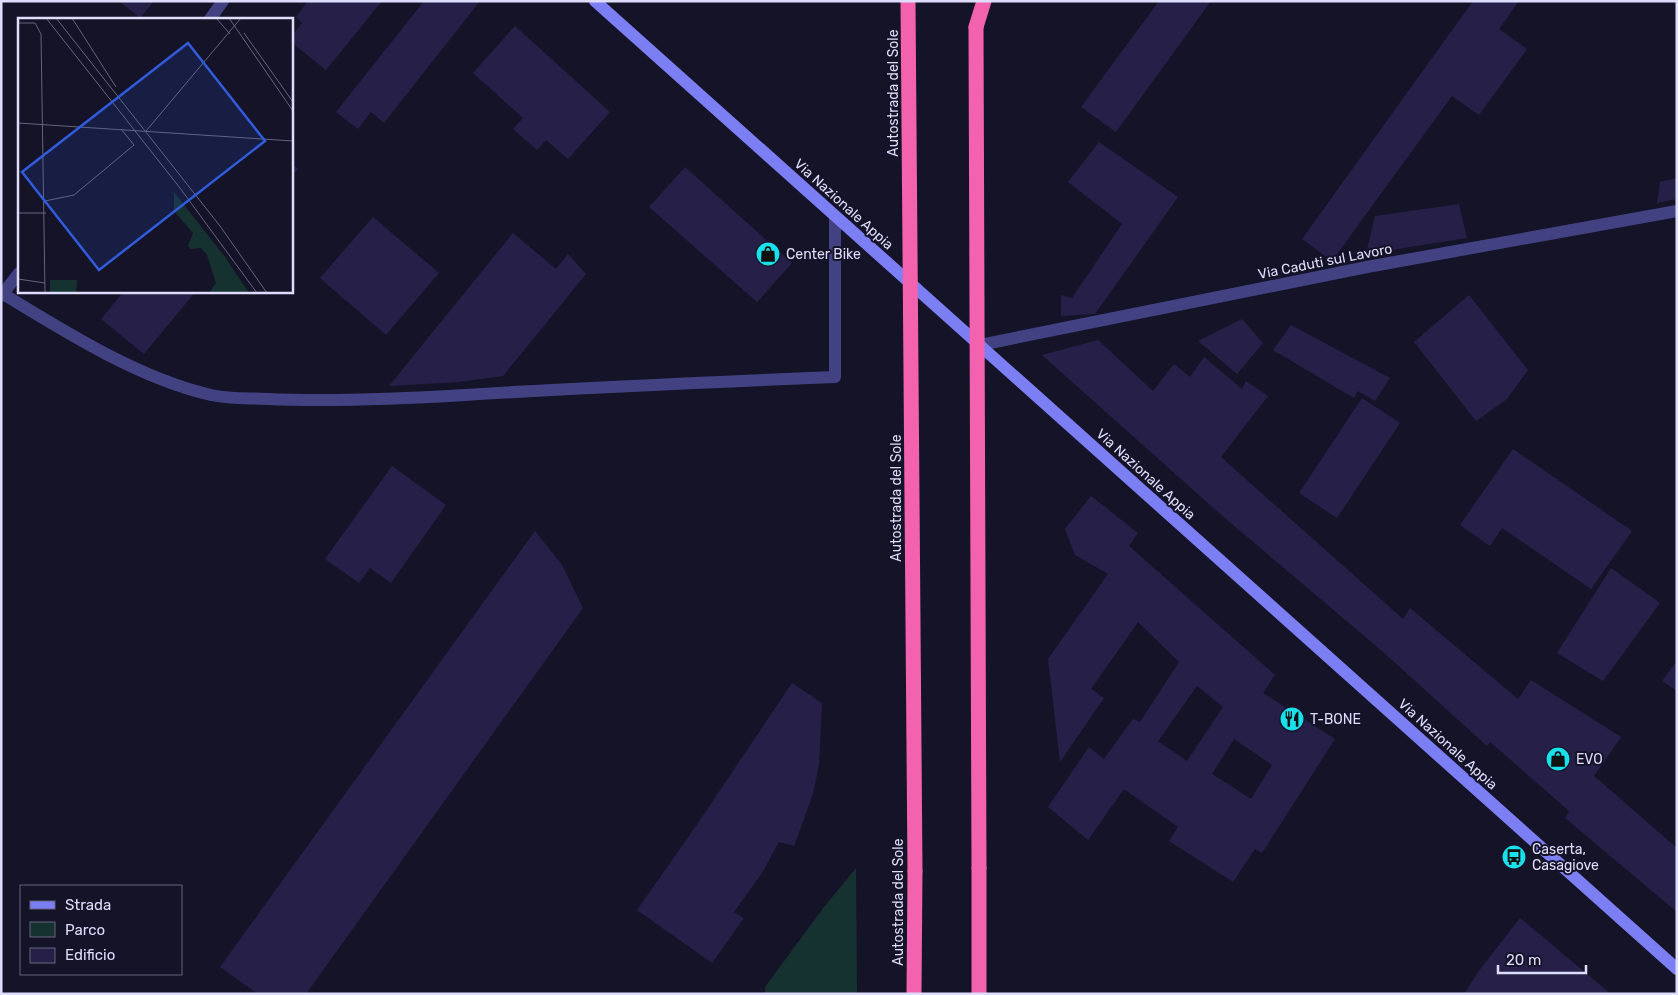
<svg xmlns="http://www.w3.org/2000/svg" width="1678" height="995" font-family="Rubik,sans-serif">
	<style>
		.green { fill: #163230 }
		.building { fill: #262048; fill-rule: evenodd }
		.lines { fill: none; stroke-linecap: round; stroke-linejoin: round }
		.lane { stroke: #424283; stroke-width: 12 }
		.street { stroke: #424283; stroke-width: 12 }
		.secondary { stroke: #7c7ef4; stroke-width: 12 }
		.highway { stroke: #f262ae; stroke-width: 15 }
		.highway-bridge { stroke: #f262ae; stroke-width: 15 }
		.labels { text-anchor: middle; stroke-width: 4; stroke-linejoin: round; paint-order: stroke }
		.street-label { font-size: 14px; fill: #dfddfc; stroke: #151328 }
		.poi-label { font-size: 14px; fill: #dfddfc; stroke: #151328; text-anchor: start }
		.inset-road { fill: none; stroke: #66647d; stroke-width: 1 }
		.view { fill: #305cdc; fill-opacity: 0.15; stroke: #305cdc; stroke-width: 2.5 }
		.inset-edge { fill: none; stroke: #dfddfc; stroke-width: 2.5 }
	</style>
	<rect width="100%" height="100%" fill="#151328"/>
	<!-- green -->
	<path class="green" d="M856,868L857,994H765V987L824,907Z"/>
	<!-- building -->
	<path class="building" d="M119,1H154L140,18Z
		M308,1H382L326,70L291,42V37L302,23L296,17Z
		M424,1H480L384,123L371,112L358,129L336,112Z
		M1159,1H1211L1116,132L1081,107Z
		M1473,1H1519L1499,29L1527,49L1479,115L1452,96L1332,261L1302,239Z
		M515,26L610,112L568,159L546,140L537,150L513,129L523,118L473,73Z
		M1099,142L1178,197L1095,314L1061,316V295L1072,298L1122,224L1068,182Z
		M291,163L298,169L291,176Z
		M685,167L792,263L757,302L649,207Z
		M1677,178V199L1657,203L1660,182Z
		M1459,204L1467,238L1366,254L1375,216Z
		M373,217L439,273L386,335L320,278Z
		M513,233L556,269L568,254L586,274L503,376L459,382L389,386Z
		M124,291H196L144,354L101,319Z
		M1469,295L1528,370L1507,399L1476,421L1414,342Z
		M1242,319L1263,343L1237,374L1198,341Z
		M1291,325L1390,378L1375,401L1358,391L1354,398L1273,350Z
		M1098,340L1153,391L1174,364L1190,377L1204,357L1242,389L1246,381L1268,396L1221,457L1403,619L1410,608L1518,699L1531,680L1621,737L1594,776L1677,848V912L1565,818L1569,811L1490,742L1487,746L1382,651L1219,513L1042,355Z
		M1362,398L1400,423L1337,518L1299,493Z
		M1513,449L1632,531L1591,589L1502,528L1490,546L1460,525Z
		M392,466L446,505L391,583L370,568L359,583L325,559Z
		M1091,496L1138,533L1129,546L1275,675L1263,693L1335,739L1262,853L1255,849L1233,882L1169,841L1178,827L1124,789L1088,840L1048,807L1089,747L1104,759L1133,719L1140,722L1179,662L1138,622L1091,689L1104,698L1060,762L1048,659L1108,574L1075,555L1065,529ZM1197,686L1223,707L1187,761L1158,741ZM1234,739L1272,765L1251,799L1212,774Z
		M535,531L562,565L583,608L306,994H258L220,967Z
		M1611,568L1660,603L1603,681L1557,653Z
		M1677,661V691L1662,681Z
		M792,683L822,703L819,764L813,794L794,846L779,842L762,873L734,912L744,918L712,963L637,910L696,826Z
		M1520,918L1611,994H1464L1478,972Z"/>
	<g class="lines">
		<!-- lane -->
		<path class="lane" d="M3,294C65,332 140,379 211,395C229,399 249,398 267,399C334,402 399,399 465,395C589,387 712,382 835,377V216"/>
		<!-- street -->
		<path class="street" d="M210,19L223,1
			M1,296L19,273
			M980,345L1367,267L1677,211"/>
		<!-- secondary -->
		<path class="secondary" d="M595,1L1677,969"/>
		<!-- highway -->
		<path class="highway" d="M976,27L984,1
			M979,868V994
			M914,994L915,871"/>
		<!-- highway-bridge -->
		<path class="highway-bridge" d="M908,1L915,871
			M976,27L979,868"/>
	</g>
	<!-- icons -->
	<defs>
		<symbol id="shop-disc" viewBox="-11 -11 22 22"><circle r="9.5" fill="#19e1ec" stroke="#151328"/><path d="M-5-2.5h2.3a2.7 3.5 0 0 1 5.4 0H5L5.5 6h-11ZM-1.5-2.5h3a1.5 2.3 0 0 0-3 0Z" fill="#111"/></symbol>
		<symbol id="restaurant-disc" viewBox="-11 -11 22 22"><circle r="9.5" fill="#19e1ec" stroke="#151328"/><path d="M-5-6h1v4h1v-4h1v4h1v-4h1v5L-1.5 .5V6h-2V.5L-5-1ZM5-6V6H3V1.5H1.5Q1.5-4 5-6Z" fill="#111"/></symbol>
		<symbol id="bus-disc" viewBox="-11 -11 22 22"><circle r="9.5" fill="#19e1ec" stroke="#151328"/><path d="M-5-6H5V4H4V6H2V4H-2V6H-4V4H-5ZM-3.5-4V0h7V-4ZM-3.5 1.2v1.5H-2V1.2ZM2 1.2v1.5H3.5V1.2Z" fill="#111"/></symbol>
	</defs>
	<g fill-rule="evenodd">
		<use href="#shop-disc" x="754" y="240" width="28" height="28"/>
		<use href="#restaurant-disc" x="1278" y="705" width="28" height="28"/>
		<use href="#shop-disc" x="1544" y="745" width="28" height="28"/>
		<use href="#bus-disc" x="1500" y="843" width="28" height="28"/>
	</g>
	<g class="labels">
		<!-- street labels -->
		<g class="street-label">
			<text transform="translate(893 93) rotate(-90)" y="5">Autostrada del Sole</text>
			<text transform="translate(844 204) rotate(42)" y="5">Via Nazionale Appia</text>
			<text transform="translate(1325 261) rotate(-11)" y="5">Via Caduti sul Lavoro</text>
			<text transform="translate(1146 474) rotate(42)" y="5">Via Nazionale Appia</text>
			<text transform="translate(896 498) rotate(-90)" y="5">Autostrada del Sole</text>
			<text transform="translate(1448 744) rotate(42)" y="5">Via Nazionale Appia</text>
			<text transform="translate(898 902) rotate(-90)" y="5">Autostrada del Sole</text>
		</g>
		<!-- poi labels -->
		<g class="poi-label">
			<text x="786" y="259">Center Bike</text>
			<text x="1310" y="724">T-BONE</text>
			<text x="1576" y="764">EVO</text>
			<text x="1532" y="854">Caserta,<tspan x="1532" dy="16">Casagiove</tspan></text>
		</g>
	</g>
	<!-- overview -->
	<g transform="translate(18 18)">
		<rect width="275" height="275" fill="#151328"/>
		<path d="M156,174L207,239L231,275H191L198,265L189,237L183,230L173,231L170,228L175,215L156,193ZM32,262H59L58,275H32Z" fill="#163230"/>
		<path class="inset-road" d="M28,0L162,170L239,275M38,0L202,208L249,275M54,0L98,69M198,0L212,16M211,0L275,93M0,5H17L23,16L27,275M226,15L275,84M0,105L275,123M128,113L223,0M27,183L56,177L116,127L103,111M0,195H28M0,261L27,265"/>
		<path class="view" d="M170,25L247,123L81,252L4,154Z"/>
		<rect width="275" height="275" class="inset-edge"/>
	</g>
	<!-- border -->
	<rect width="1678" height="995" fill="none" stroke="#dfddfc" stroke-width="5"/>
	<!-- legend -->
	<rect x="20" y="885" width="162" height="90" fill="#151328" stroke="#66647d"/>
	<rect x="30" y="901" width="25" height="8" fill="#7c7ef4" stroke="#66647d"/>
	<text x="65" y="910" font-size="15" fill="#dfddfc">Strada</text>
	<rect x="30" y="922" width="25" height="15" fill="#163230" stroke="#66647d"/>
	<text x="65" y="935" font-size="15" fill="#dfddfc">Parco</text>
	<rect x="30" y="948" width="25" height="15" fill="#262048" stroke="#66647d"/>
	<text x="65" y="960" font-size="15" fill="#dfddfc">Edificio</text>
	<!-- scale -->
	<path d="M1498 965v8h88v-8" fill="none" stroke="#dfddfc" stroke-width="2.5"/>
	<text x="1506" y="965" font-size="15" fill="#dfddfc" stroke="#151328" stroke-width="4" paint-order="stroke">20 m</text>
</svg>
